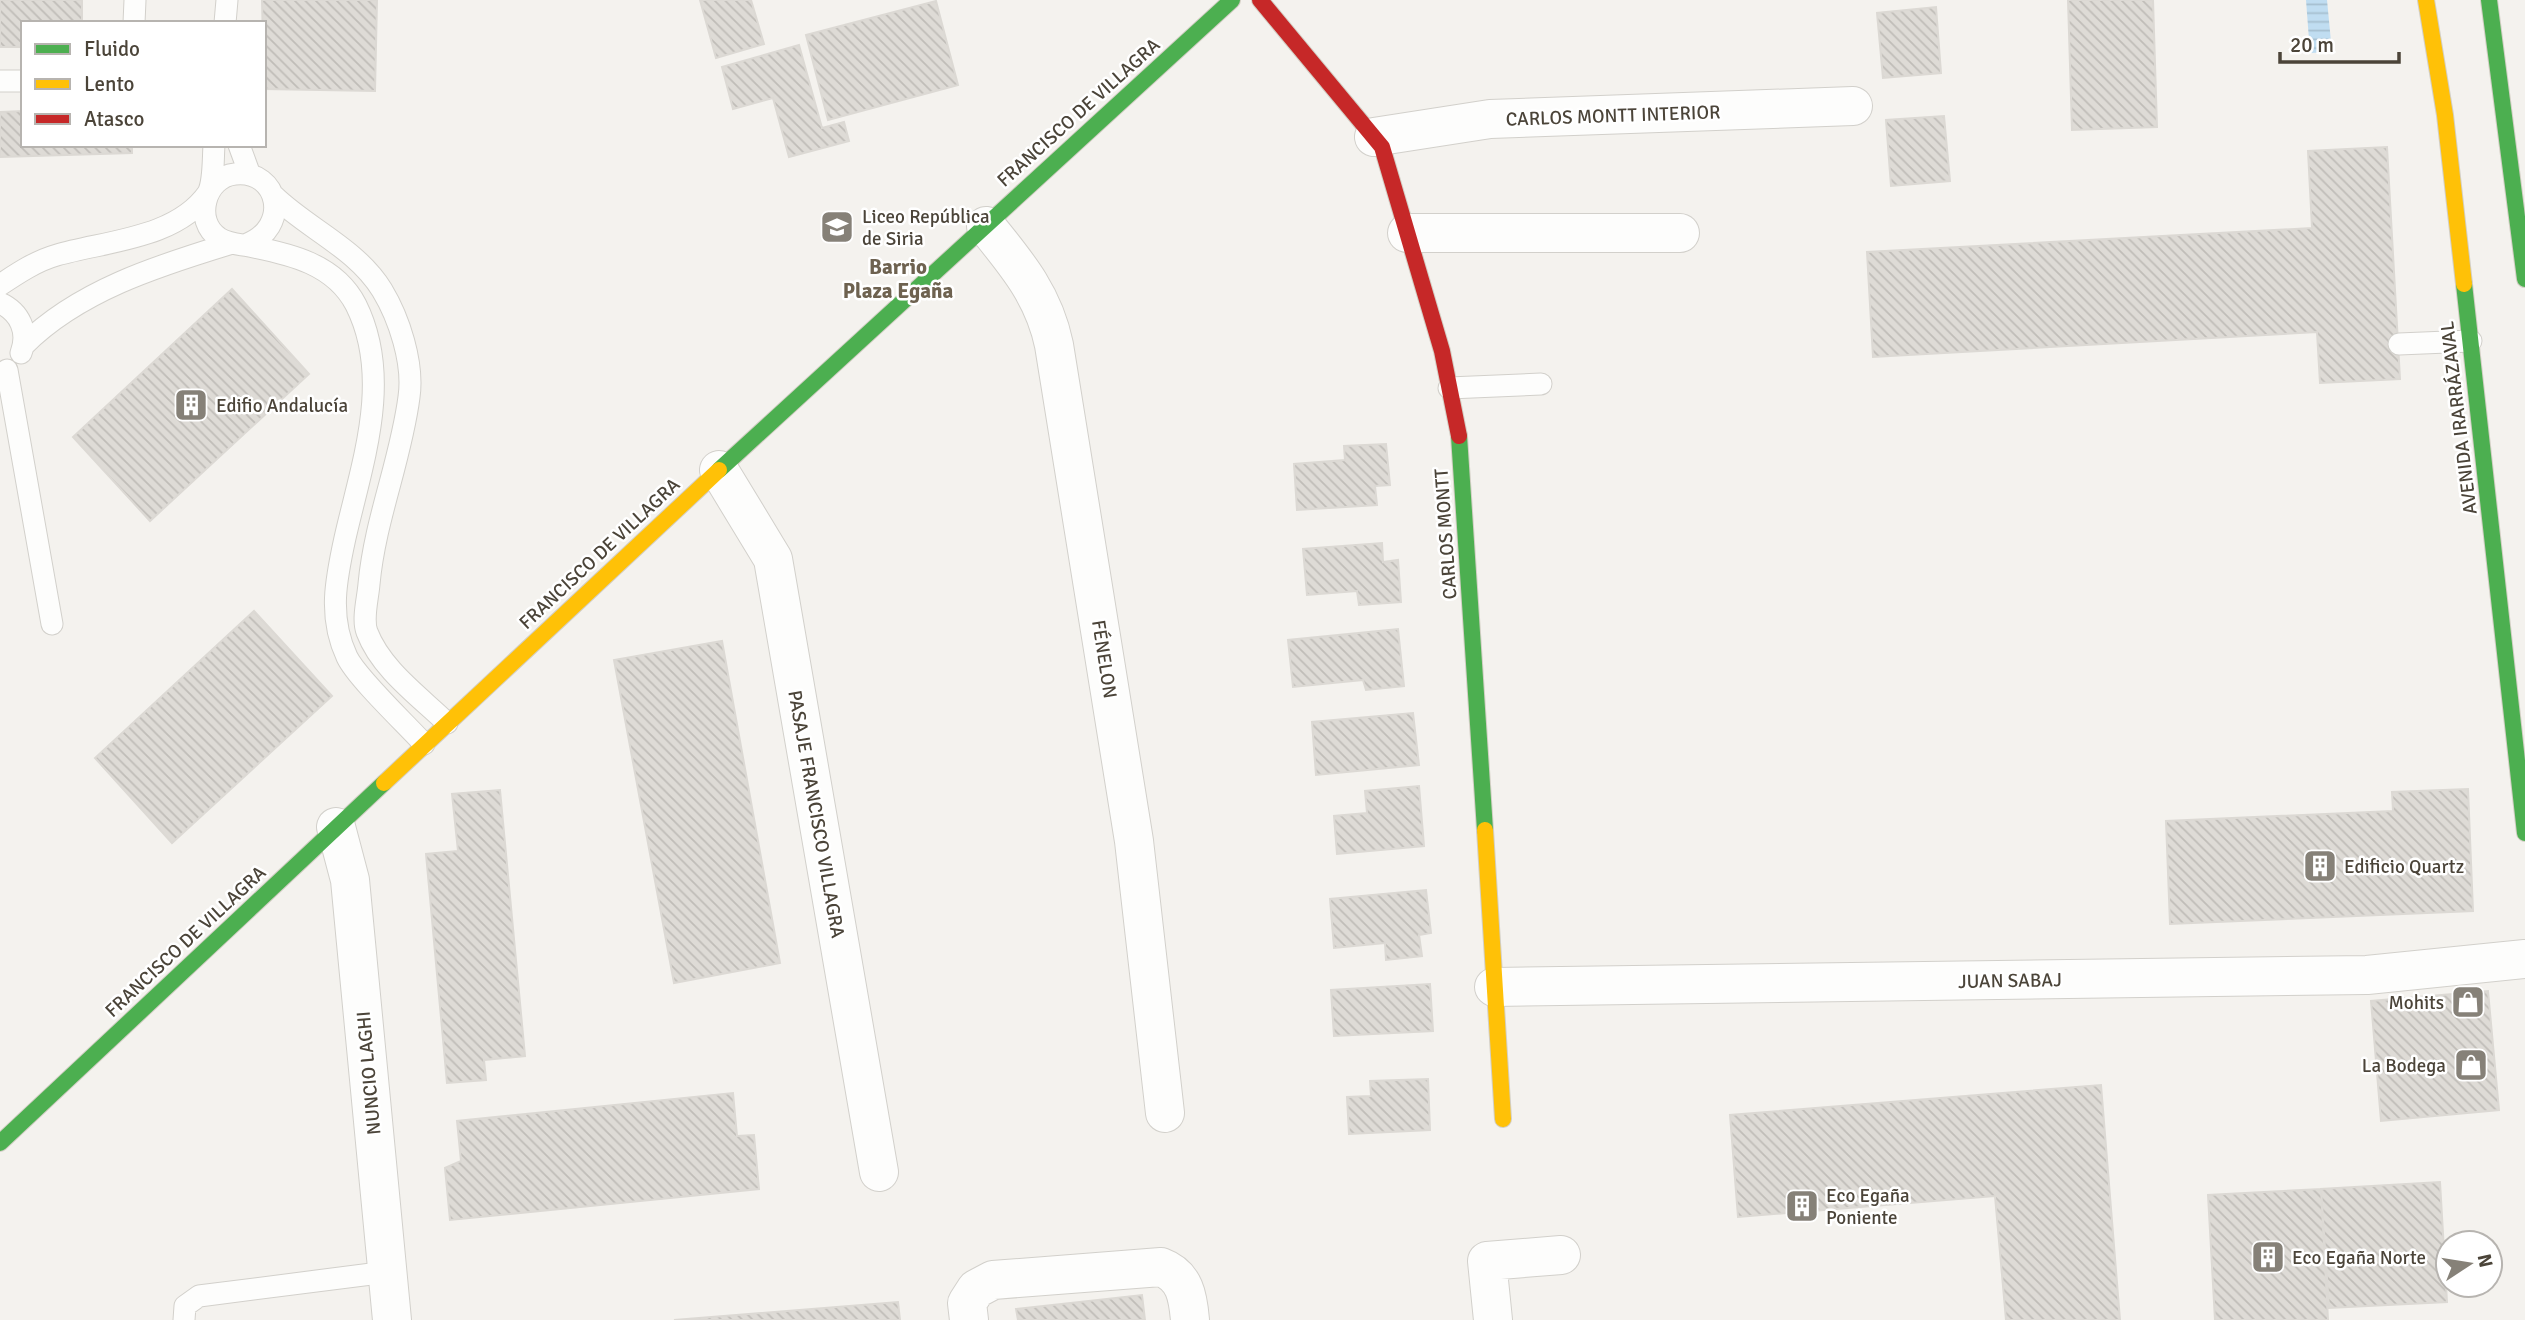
<svg xmlns="http://www.w3.org/2000/svg" width="2525" height="1320" font-family="Signika,sans-serif">
	<style>
		.water { fill: url(#water-rules) }
		.building { fill: url(#building-back-hatch); stroke: #dcd9d4; stroke-width: 2 }
		.lines { fill: none; stroke-linecap: round; stroke-linejoin: round }
		.lane-casing { stroke: #d2d0cb; stroke-width: 23 }
		.street-casing { stroke: #d2d0cb; stroke-width: 40 }
		.fast-casing { stroke: #d3cfc5; stroke-width: 18 }
		.slow-casing { stroke: #d3cfc5; stroke-width: 18 }
		.jam-casing { stroke: #d3cfc5; stroke-width: 18 }
		.lane { stroke: #fdfdfc; stroke-width: 21 }
		.street { stroke: #fdfdfc; stroke-width: 38 }
		.fast { stroke: #4caf50; stroke-width: 16 }
		.slow { stroke: #ffc107; stroke-width: 16 }
		.jam { stroke: #c62828; stroke-width: 16 }
		.labels { text-anchor: middle; stroke-width: 5; stroke-linejoin: round; paint-order: stroke }
		.street-label { font-size: 19px; fill: #4b4439; stroke: #fff }
		.poi-label { font-size: 19px; fill: #4b4439; stroke: #fff; text-anchor: start }
		.neighbourhood-label { font-size: 21px; font-weight: bold; fill: #6e6250; stroke: #fff }
	</style>
	<defs>
		<pattern id="water-rules" width="6" height="5" patternUnits="userSpaceOnUse" patternTransform="scale(1.75)"><rect width="6" height="5" fill="#c0ddf1"/><path d="M0 2.5h6" fill="none" stroke="#a6bfcf"/></pattern>
		<pattern id="building-back-hatch" width="6" height="6" patternUnits="userSpaceOnUse" patternTransform="scale(1.75)"><rect width="6" height="6" fill="#dedbd6"/><path d="M-1 5l2 2M0 0l6 6M5-1l2 2" fill="none" stroke="#c0bdb8"/></pattern>
	</defs>
	<rect width="100%" height="100%" fill="#f4f2ee"/>
	<!-- water -->
	<path class="water" d="M2306,0H2327L2332,52L2310,53Z"/>
	<!-- building -->
	<path class="building" d="M0,0H82V23H23V47H0Z
		M262,0H377L375,91L264,89Z
		M700,0H751L764,44L716,58Z
		M2068,0H2153L2157,127L2072,130Z
		M936,1L958,85L828,120L806,35Z
		M1936,7L1941,73L1883,78L1877,13Z
		M799,45L822,128L844,122L849,141L789,157L773,98L733,109L722,67Z
		M23,111V145H132V153L0,157V112Z
		M1944,116L1950,181L1891,186L1886,120Z
		M2387,147L2400,379L2320,383L2317,332L1873,357L1867,252L2312,228L2308,151Z
		M232,289L309,374L150,521L73,437Z
		M1386,444L1390,485L1375,486L1377,505L1297,510L1294,464L1345,460L1344,446Z
		M1382,543L1383,562L1398,560L1401,602L1359,605L1357,591L1307,595L1303,549Z
		M254,611L332,696L172,843L95,758Z
		M1398,629L1404,686L1366,690L1363,680L1293,687L1288,640Z
		M722,641L780,963L674,983L614,660Z
		M1413,713L1419,765L1316,775L1312,722Z
		M1419,786L1424,846L1337,854L1334,816L1367,813L1365,791Z
		M2468,789L2473,911L2170,924L2166,821L2393,811L2392,792Z
		M500,790L525,1056L484,1060L486,1080L447,1083L426,854L458,851L452,794Z
		M1426,890L1431,933L1419,935L1422,956L1386,960L1385,943L1334,948L1330,899Z
		M1430,984L1433,1031L1334,1036L1331,990Z
		M2488,991L2499,1110L2381,1121L2371,1001Z
		M1428,1079L1430,1130L1349,1134L1347,1097L1371,1096L1370,1081Z
		M2101,1085L2120,1320H2006L1995,1196L1738,1217L1730,1115Z
		M733,1093L737,1136L754,1135L759,1189L450,1220L445,1168L461,1161L457,1121Z
		M2440,1182L2447,1302L2329,1308L2321,1189Z
		M2321,1189L2328,1320H2215L2208,1195Z
		M1142,1295L1145,1320H1018L1016,1309Z
		M898,1302L900,1320H674Z"/>
	<g class="lines">
		<defs>
			<path id="lane" d="M134,23L135,0
				M225,23L227,0
				M0,81H23
				M239,145L250,175
				M274,196C308,229 356,248 382,290C399,318 414,363 409,397C401,460 375,519 369,584C368,598 362,619 367,632C381,669 419,696 447,723
				M245,245C292,228 279,169 235,174C205,177 193,221 219,238C229,244 238,244 249,246C290,254 335,264 356,305C393,379 362,463 345,538C336,579 328,617 347,657C357,678 406,724 424,744
				M0,285C18,273 36,261 57,255C105,241 176,239 208,193C214,182 213,158 214,145
				M0,303C20,312 29,332 21,353
				M2399,344L2471,341
				M24,345C78,291 157,266 229,244
				M7,370L52,624
				M1449,388L1541,384
				M184,1320L185,1306L199,1296L387,1272"/>
			<path id="street" d="M1374,137L1490,119L1853,106
				M986,226C1017,264 1044,296 1054,345L1134,841L1165,1113
				M1407,233H1680
				M719,470L773,559L879,1172
				M336,827L350,880L392,1320
				M1494,987L2367,975L2525,959
				M969,1320L967,1303L976,1289L993,1280L1161,1267C1185,1276 1188,1297 1190,1320
				M1493,1320L1487,1261L1561,1255"/>
			<path id="fast" d="M2489,0L2525,279
				M2464,284L2525,833
				M1459,436L1485,830
				M719,470L1232,0
				M0,1143L384,783"/>
			<path id="slow" d="M2426,0L2445,115L2464,284
				M384,783L719,470
				M1485,830L1503,1119"/>
			<path id="jam" d="M1260,0L1382,147L1442,351L1459,436"/>
		</defs>
		<!-- lane casing -->
		<use href="#lane" class="lane-casing"/>
		<!-- street casing -->
		<use href="#street" class="street-casing"/>
		<!-- fast casing -->
		<use href="#fast" class="fast-casing"/>
		<!-- slow casing -->
		<use href="#slow" class="slow-casing"/>
		<!-- jam casing -->
		<use href="#jam" class="jam-casing"/>
		<!-- lane -->
		<use href="#lane" class="lane"/>
		<!-- street -->
		<use href="#street" class="street"/>
		<!-- fast -->
		<use href="#fast" class="fast"/>
		<!-- slow -->
		<use href="#slow" class="slow"/>
		<!-- jam -->
		<use href="#jam" class="jam"/>
	</g>
	<!-- icons -->
	<defs>
		<symbol id="school-square" viewBox="-11 -11 22 22"><rect x="-9" y="-9" width="18" height="18" rx="4" fill="#868178" stroke="#fff"/><path d="M0-5L7-2L0 1L-7-2ZM-4 1L0 2.5L4 1V4Q0 6-4 4Z" fill="#fff"/></symbol>
		<symbol id="building-square" viewBox="-11 -11 22 22"><rect x="-9" y="-9" width="18" height="18" rx="4" fill="#868178" stroke="#fff"/><path d="M-4-6H4V6H1V3H-1V6H-4ZM-2.5-4.3h1.7v1.8h-1.7ZM.8-4.3h1.7v1.8H.8ZM-2.5-1h1.7V.8h-1.7ZM.8-1h1.7V.8H.8Z" fill="#fff"/></symbol>
		<symbol id="shop-square" viewBox="-11 -11 22 22"><rect x="-9" y="-9" width="18" height="18" rx="4" fill="#868178" stroke="#fff"/><path d="M-5-2.5h2.3a2.7 3.5 0 0 1 5.4 0H5L5.5 6h-11ZM-1.5-2.5h3a1.5 2.3 0 0 0-3 0Z" fill="#fff"/></symbol>
	</defs>
	<g fill-rule="evenodd">
		<use href="#school-square" x="818" y="208" width="38" height="38"/>
		<use href="#building-square" x="172" y="386" width="38" height="38"/>
		<use href="#building-square" x="2301" y="847" width="38" height="38"/>
		<use href="#shop-square" x="2449" y="983" width="38" height="38"/>
		<use href="#shop-square" x="2452" y="1046" width="38" height="38"/>
		<use href="#building-square" x="1783" y="1187" width="38" height="38"/>
		<use href="#building-square" x="2249" y="1238" width="38" height="38"/>
	</g>
	<g class="labels">
		<!-- street labels -->
		<g class="street-label">
			<text transform="translate(1078 112) rotate(-42)" y="7">FRANCISCO DE VILLAGRA</text>
			<text transform="translate(1613 115) rotate(-2)" y="7">CARLOS MONTT INTERIOR</text>
			<text transform="translate(2458 418) rotate(-97)" y="7">AVENIDA IRARRÁZAVAL</text>
			<text transform="translate(1445 534) rotate(-94)" y="7">CARLOS MONTT</text>
			<text transform="translate(599 553) rotate(-43)" y="7">FRANCISCO DE VILLAGRA</text>
			<text transform="translate(1105 659) rotate(81)" y="7">FÉNELON</text>
			<text transform="translate(817 814) rotate(80)" y="7">PASAJE FRANCISCO VILLAGRA</text>
			<text transform="translate(185 941) rotate(-43)" y="7">FRANCISCO DE VILLAGRA</text>
			<text transform="translate(2010 980) rotate(-1)" y="7">JUAN SABAJ</text>
			<text transform="translate(368 1073) rotate(-95)" y="7">NUNCIO LAGHI</text>
		</g>
		<!-- poi labels -->
		<g class="poi-label">
			<text x="862" y="223">Liceo República<tspan x="862" dy="22">de Siria</tspan></text>
			<text x="216" y="412">Edifio Andalucía</text>
			<text x="2344" y="873">Edificio Quartz</text>
			<text x="2444" y="1009" text-anchor="end">Mohits</text>
			<text x="2446" y="1072" text-anchor="end">La Bodega</text>
			<text x="1826" y="1202">Eco Egaña<tspan x="1826" dy="22">Poniente</tspan></text>
			<text x="2292" y="1264">Eco Egaña Norte</text>
		</g>
		<!-- neighbourhood labels -->
		<g class="neighbourhood-label">
			<text x="898" y="274">Barrio<tspan x="898" dy="24">Plaza Egaña</tspan></text>
		</g>
	</g>
	<!-- legend -->
	<rect x="21" y="21" width="245" height="126" fill="#ffffff" stroke="#b7b4b0" stroke-width="2"/>
	<rect x="35" y="44" width="35" height="10" fill="#4caf50" stroke="#b7b4b0" stroke-width="2"/>
	<text x="84" y="56" font-size="21" fill="#4b4439">Fluido</text>
	<rect x="35" y="79" width="35" height="10" fill="#ffc107" stroke="#b7b4b0" stroke-width="2"/>
	<text x="84" y="91" font-size="21" fill="#4b4439">Lento</text>
	<rect x="35" y="114" width="35" height="10" fill="#c62828" stroke="#b7b4b0" stroke-width="2"/>
	<text x="84" y="126" font-size="21" fill="#4b4439">Atasco</text>
	<!-- north arrow -->
	<g transform="translate(2469 1264) rotate(78)"><circle r="33" fill="#ffffff" stroke="#b7b4b0" stroke-width="2"/>
	<path d="M0-5L12 26L0 18L-12 26Z" fill="#868178"/>
	<text y="-10" font-size="19" font-weight="bold" text-anchor="middle" fill="#4b4439">N</text>
	</g>
	<!-- scale -->
	<path d="M2280 52v10h119v-10" fill="none" stroke="#4b4439" stroke-width="3.5"/>
	<text x="2290" y="52" font-size="21" fill="#4b4439" stroke="#ffffff" stroke-width="5" paint-order="stroke">20 m</text>
</svg>
